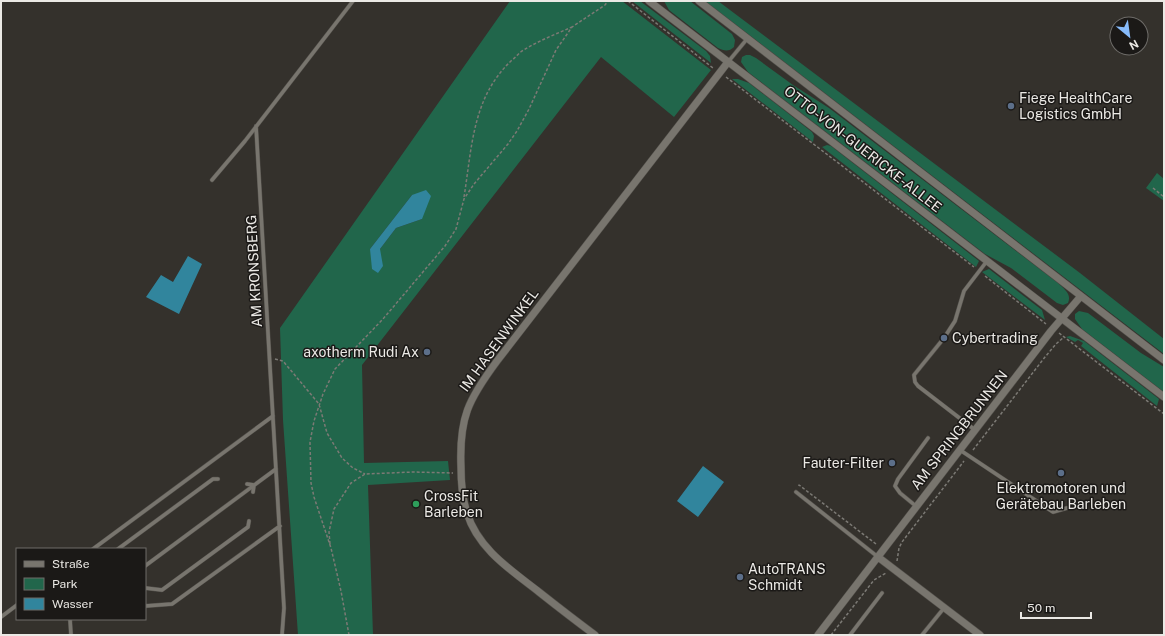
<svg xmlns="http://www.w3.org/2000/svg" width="1165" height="636" font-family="'Public Sans',sans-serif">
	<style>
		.green { fill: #21664b; fill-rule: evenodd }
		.water { fill: #31859d }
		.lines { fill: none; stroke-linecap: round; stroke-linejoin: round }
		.lane-casing { stroke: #524f4a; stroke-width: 4.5 }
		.street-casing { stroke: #524f4a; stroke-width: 8 }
		.path { stroke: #7c7a75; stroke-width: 1.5; stroke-dasharray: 3 2; stroke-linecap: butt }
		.lane { stroke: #78756e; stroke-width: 3.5 }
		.street { stroke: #78756e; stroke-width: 7 }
		.service-dot { fill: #5c6f8a; stroke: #1b1917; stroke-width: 1.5 }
		.leisure-dot { fill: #2e9e5b; stroke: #1b1917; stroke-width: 1.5 }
		.labels { text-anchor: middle; stroke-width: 3; stroke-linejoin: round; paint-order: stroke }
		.poi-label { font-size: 14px; fill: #ebe9e5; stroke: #1b1917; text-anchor: start }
		.street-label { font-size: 14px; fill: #ebe9e5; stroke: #1b1917 }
	</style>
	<rect width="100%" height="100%" fill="#34312c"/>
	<!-- green -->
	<path class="green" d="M510,1H622L711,70L674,117L601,57L362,365L364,463L448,461L450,480L368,485L373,635H298L283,420L280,328ZM412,195L422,219L396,228L380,249H370Z
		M632,1H640L706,51L710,56L711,63Z
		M664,1H690L732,34L735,40L734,47C729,52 724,51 718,48L669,10Z
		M705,1H718L1080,273L1164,339V354Z
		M746,55H750L756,58L793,85L829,108L1058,283C1064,289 1072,294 1068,303L1063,305L1057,303L1011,268L985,254L748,72L741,62L742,57Z
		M732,79H738L749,83L812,132L814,136L813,142Z
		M827,145L831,146L979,261L976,267L822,147Z
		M1157,173L1164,179V201L1146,188Z
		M989,269L1042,310L1045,320L982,272Z
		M1079,311L1088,313L1141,353L1164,367V392L1082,329L1075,319V314Z
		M1070,336L1084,341L1159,399L1157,406L1081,346L1083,343L1078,340L1075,342L1066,337Z"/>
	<!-- water -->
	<path class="water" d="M426,190L431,196L422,219L396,228L380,249L383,266L378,273L372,269L370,249L412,195Z
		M188,256L202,264L179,314L146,297L161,275L173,282Z
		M703,466L724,482L698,517L677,501Z"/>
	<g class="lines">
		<defs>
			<path id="lane" d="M728,62L747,39
				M256,126L284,608L282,635
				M212,180L245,141L353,1
				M975,430L918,386L915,382L914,375L944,338L955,321L964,291L987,261
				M960,450L1053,512L1067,508
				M247,484L254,485L253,492
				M796,492L878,557
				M917,507L900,493L895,486L898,479L928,438
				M93,549L273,416
				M118,549L213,479H218
				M145,566L276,469
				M145,588L162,590L248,527L249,521
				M145,606L172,604L280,526
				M1,617L17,605
				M70,619L71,635
				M850,635L882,593
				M922,635L944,608"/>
			<path id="street" d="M649,1L1164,397
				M699,1L1164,360
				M878,557L980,635
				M595,635C576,621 558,607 539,592C511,570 478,549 467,513C462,498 461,482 461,467C459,418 468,400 497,361L728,62
				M818,635L1051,331L1081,296"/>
		</defs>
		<!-- lane casing -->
		<use href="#lane" class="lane-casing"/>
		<!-- street casing -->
		<use href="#street" class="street-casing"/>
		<!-- path -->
		<path class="path" d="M628,1L713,68
			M726,77L974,267
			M830,131L839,120
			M1153,188L1164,197
			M464,197C472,148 472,98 511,61C515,58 518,54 522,51C538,41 556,34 572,27
			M985,276L1046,324
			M1059,333L1164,414
			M275,359L283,361L319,404L327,433L342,458L353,468L365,474
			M973,450L1045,357L1056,344L1064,337
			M799,486V485L876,544L877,545
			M330,544L329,532L334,509L351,483L365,474L413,472L453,473
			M897,561L899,548L902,542L964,461
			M349,635L341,591L331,548L314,497L311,483L310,442L314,421L323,394L335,369L383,319L445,246L456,229L464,199L474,184L508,144L517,131L529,109L556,50L572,27L605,5L608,1
			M831,635L874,580L886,573"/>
		<!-- lane -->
		<use href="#lane" class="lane"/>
		<!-- street -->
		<use href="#street" class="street"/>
	</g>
	<!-- markers -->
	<g class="service-dot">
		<circle cx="1011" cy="106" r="4"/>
		<circle cx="944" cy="338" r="4"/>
		<circle cx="427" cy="352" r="4"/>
		<circle cx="892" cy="463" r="4"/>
		<circle cx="1061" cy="473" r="4"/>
		<circle cx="740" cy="577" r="4"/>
	</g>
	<circle class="leisure-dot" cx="416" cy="504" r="4"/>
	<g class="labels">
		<!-- poi labels -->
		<g class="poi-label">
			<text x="1019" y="103">Fiege HealthCare<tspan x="1019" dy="16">Logistics GmbH</tspan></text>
			<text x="952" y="343">Cybertrading</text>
			<text x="419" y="357" text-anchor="end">axotherm Rudi Ax</text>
			<text x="884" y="468" text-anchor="end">Fauter-Filter</text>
			<text x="1061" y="493" text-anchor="middle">Elektromotoren und<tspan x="1061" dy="16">Gerätebau Barleben</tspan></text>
			<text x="424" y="501">CrossFit<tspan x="424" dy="16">Barleben</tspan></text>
			<text x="748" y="574">AutoTRANS<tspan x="748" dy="16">Schmidt</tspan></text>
		</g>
		<!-- street labels -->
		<g class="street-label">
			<text transform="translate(863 149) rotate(38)" y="5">OTTO-VON-GUERICKE-ALLEE</text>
			<text transform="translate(254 271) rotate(-93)" y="5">AM KRONSBERG</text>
			<text transform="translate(499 340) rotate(-54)" y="5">IM HASENWINKEL</text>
			<text transform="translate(959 430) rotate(-52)" y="5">AM SPRINGBRUNNEN</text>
		</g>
	</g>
	<!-- border -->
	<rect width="1165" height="636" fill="none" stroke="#ebe9e5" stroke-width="4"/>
	<!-- legend -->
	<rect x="16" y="548" width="130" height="72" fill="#1b1917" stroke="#6e6c69"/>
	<rect x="24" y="561" width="20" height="6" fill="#78756e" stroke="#6e6c69"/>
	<text x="52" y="568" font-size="12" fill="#ebe9e5">Straße</text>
	<rect x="24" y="578" width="20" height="12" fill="#21664b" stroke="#6e6c69"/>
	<text x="52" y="588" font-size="12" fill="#ebe9e5">Park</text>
	<rect x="24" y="598" width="20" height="12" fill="#31859d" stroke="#6e6c69"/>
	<text x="52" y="608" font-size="12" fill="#ebe9e5">Wasser</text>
	<!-- north arrow -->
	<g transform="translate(1129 36) rotate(151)"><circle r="19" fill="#1b1917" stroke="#6e6c69"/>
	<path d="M0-3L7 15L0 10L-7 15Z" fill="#87bbfb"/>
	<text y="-6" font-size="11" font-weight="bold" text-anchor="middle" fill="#ebe9e5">N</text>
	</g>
	<!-- scale -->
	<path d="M1021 612v6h70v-6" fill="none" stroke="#ebe9e5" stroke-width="2"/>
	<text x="1027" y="612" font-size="12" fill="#ebe9e5" stroke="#1b1917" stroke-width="3" paint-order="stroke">50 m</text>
</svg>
